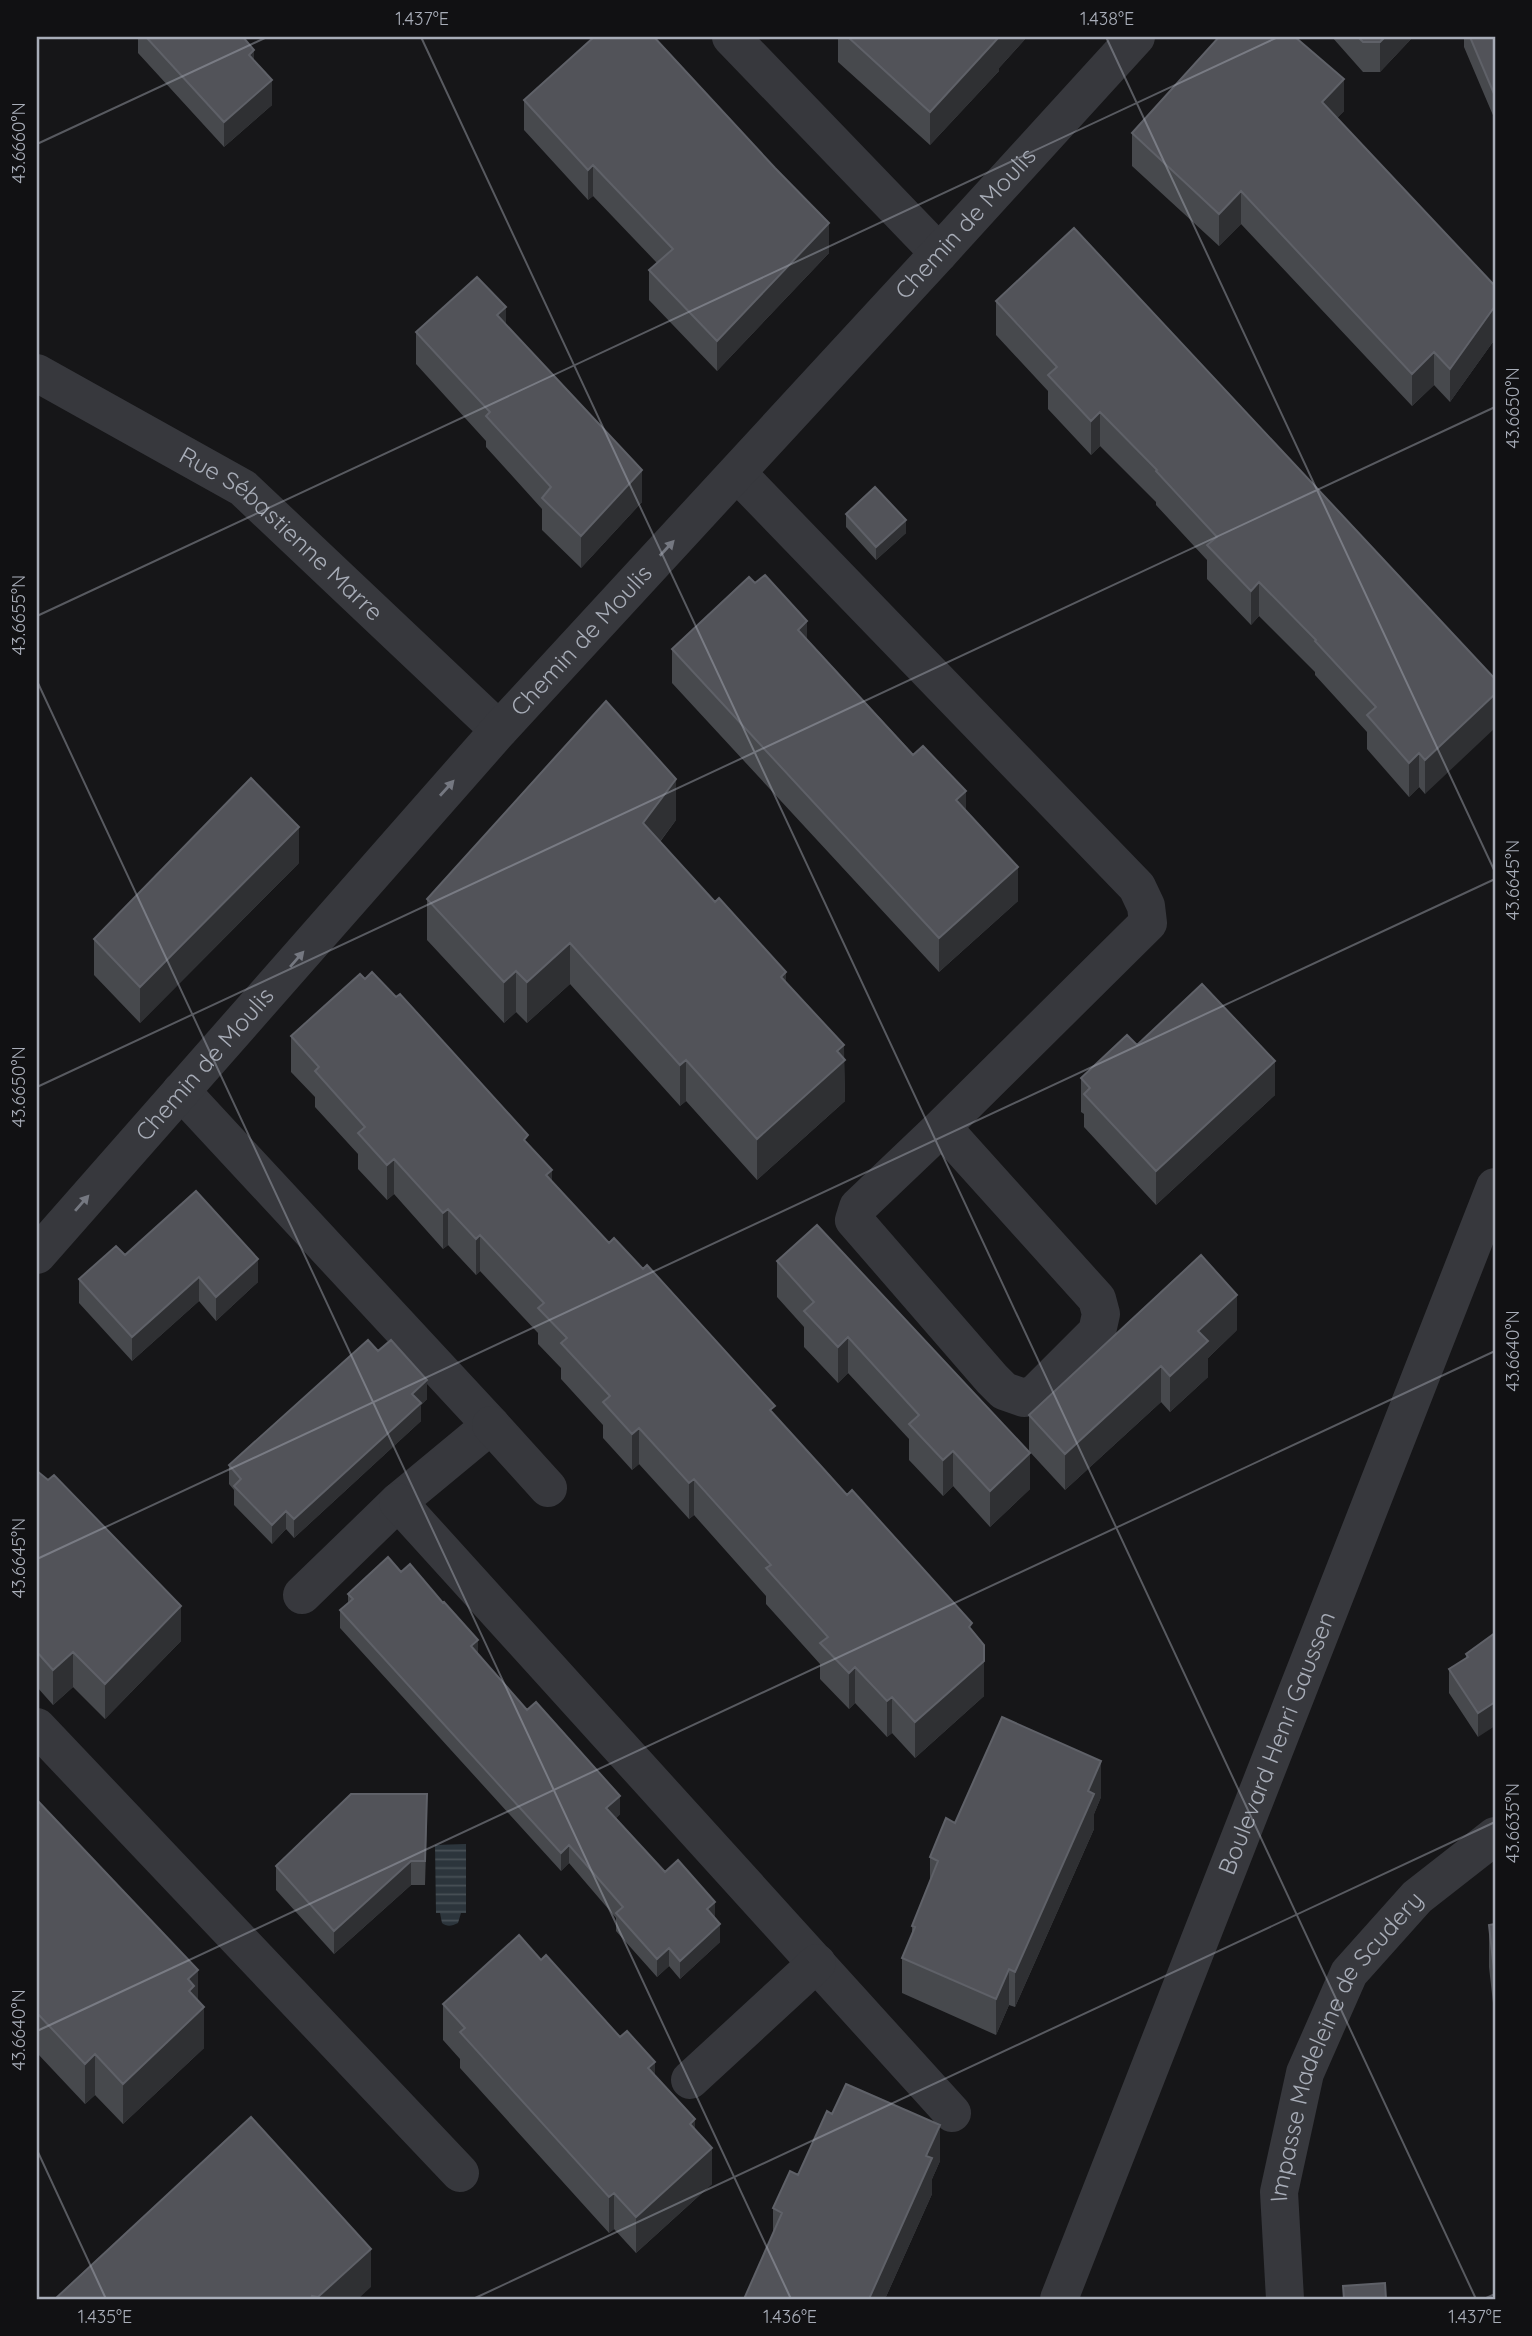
<svg xmlns="http://www.w3.org/2000/svg" width="1532" height="2336" font-family="Quicksand,sans-serif">
	<style>
		.water { fill: url(#water-rules) }
		.lines { fill: none; stroke-linecap: round; stroke-linejoin: round }
		.minor { stroke: #37383d; stroke-width: 38 }
		.wall { fill: #47494d }
		.shaded-wall { fill: #2f3033 }
		.building { fill: #525359; stroke: #5f6168; stroke-width: 2 }
		.oneway { fill: #757881 }
		.ticks { fill: none; stroke: #a8adb8; stroke-width: 2; stroke-opacity: 0.45 }
		.labels { text-anchor: middle; stroke-width: 6; stroke-linejoin: round; paint-order: stroke }
		.street-label { font-size: 24px; fill: #a8adb8; stroke: #111113 }
		.neatline { fill: none; stroke: #a8adb8; stroke-width: 2.5 }
		.ticks-label { font-size: 18px; text-anchor: middle; fill: #a8adb8 }
	</style>
	<defs>
		<pattern id="water-rules" width="6" height="5" patternUnits="userSpaceOnUse" patternTransform="scale(1.75)"><rect width="6" height="5" fill="#2c353c"/><path d="M0 2.5h6" fill="none" stroke="#485056"/></pattern>
	</defs>
	<rect width="100%" height="100%" fill="#161618"/>
	<!-- water -->
	<path class="water" d="M466,1844V1913H461L458,1923C452,1926 447,1927 442,1923L440,1913H436L435,1845Z"/>
	<g class="lines">
		<!-- minor -->
		<g class="minor">
			<path d="M731,37L939,253"/>
			<path id="s1" d="M37,373L243,488L499,730"/>
			<path d="M737,473L1137,887L1146,906L1148,923L942,1127L858,1207L854,1220L992,1379L1004,1391L1024,1398L1036,1393L1097,1332L1101,1314L1097,1299L942,1127"/>
			<path d="M181,1091L491,1425L398,1502L302,1595"/>
			<path id="s2" d="M37,1255L499,730L939,253L1136,37"/>
			<path d="M491,1425L548,1488"/>
			<path d="M398,1502L952,2113"/>
			<path d="M37,1727L460,2173"/>
			<path d="M690,2080L817,1963"/>
			<path id="s3" d="M1059,2299L1495,1187"/>
			<path id="s4" d="M1285,2299L1279,2192L1305,2073L1349,1973L1417,1897L1495,1836"/>
		</g>
	</g>
	<!-- wall -->
	<path class="wall" d="M138,37H243L254,61L272,105L224,147L138,53Z
		M838,37H1027L999,68V71L930,145L838,62Z
		M1332,37H1413L1380,72H1363Z
		M1464,37H1495V120L1464,47Z
		M524,100L829,253L717,371L649,300V270L657,263L593,196L588,200L524,130Z
		M1344,111L1337,118L1495,286V339L1450,402L1434,385L1412,406L1241,224L1219,246L1132,166V133Z
		M996,301L1495,679L1425,794L1419,787L1409,797L1367,749V732L1315,675V672L1259,616L1251,625L1207,579V560L1156,505V502L1100,446L1091,455L1048,409V391L996,335Z
		M506,325L642,502L581,568L542,530V509L486,447V441L416,364V332Z
		M846,514L906,533L876,560L846,527Z
		M755,583L966,811L1018,901L939,972L672,683V649Z
		M676,820L660,842L786,982L844,1059L845,1101L757,1180L686,1101L680,1106L570,984L527,1023L516,1012L504,1023L427,940V899Z
		M299,863L140,1023L94,975V939Z
		M291,1036L528,1144L552,1182L609,1243L775,1415L972,1632L984,1696L915,1758L892,1733L887,1737L855,1703L849,1709L820,1679V1664L766,1604V1596L694,1515L689,1519L639,1464L632,1470L603,1438V1425L561,1379V1368L538,1344V1333L480,1271L476,1275L448,1245L443,1249L394,1194L387,1200L358,1169V1154L315,1107V1097L291,1072Z
		M1137,1045L1275,1095L1156,1205L1084,1127V1114L1081,1112V1078Z
		M125,1255L258,1282L216,1321L199,1301L132,1361L79,1303V1279Z
		M777,1261L1030,1489L990,1527L953,1486L943,1496L909,1460V1439L848,1373L838,1383L804,1347V1327L777,1297Z
		M1237,1330L1208,1358V1377L1170,1412L1161,1402L1065,1490L1029,1451V1415Z
		M378,1351L427,1399L421,1405V1421L294,1538L286,1529L272,1544L234,1505V1490L229,1484V1465Z
		M37,1471L181,1641L105,1719L73,1687L53,1705L37,1687Z
		M348,1594L478,1655L527,1710L620,1814L616,1818L665,1872L715,1918L720,1942L680,1979L669,1966L657,1977L616,1931V1918L569,1863L561,1871L340,1628V1610L348,1603Z
		M1495,1633L1478,1737L1449,1693V1669L1466,1658V1654Z
		M1101,1797L1094,1814V1829L1015,2007L1009,2005L996,2035L902,1993V1958L912,1935V1926L930,1881V1857L955,1823Z
		M37,1800L198,2000L204,2048L123,2124L95,2095L85,2104L37,2053Z
		M427,1818L425,1885H411L334,1954L276,1890V1866Z
		M1495,1924V2021L1489,1967V1925Z
		M541,1960L655,2075L695,2129L712,2184L636,2253L614,2229L609,2233L460,2068V2059L443,2040V2004Z
		M940,2161L932,2179V2194L885,2299H744L773,2233V2208L798,2175Z"/>
	<!-- shaded-wall -->
	<path class="shaded-wall" d="M998,37H1027L999,68V71L930,145V112Z
		M1385,37H1413L1380,72V42Z
		M254,50V75L249,55Z
		M1344,79V111L1322,134V102Z
		M272,80V105L224,147V122Z
		M593,165V196L588,200V170Z
		M1241,191V224L1219,246V214Z
		M829,223V253L717,371V341Z
		M1495,306V339L1450,402V369Z
		M506,307V339L497,315Z
		M1434,352V385L1412,406V374Z
		M1100,412V446L1091,455V421Z
		M642,470V502L581,568V536Z
		M906,520V533L876,560V547Z
		M1259,582V616L1251,625V591Z
		M807,621V655L798,630Z
		M1495,694V728L1425,794V760Z
		M1419,753V787L1409,797V763Z
		M676,779V820L643,864V823Z
		M966,791V825L956,800Z
		M299,827V863L140,1023V987Z
		M1018,867V901L939,972V938Z
		M570,943V984L527,1023V982Z
		M516,971V1012L504,1023V982Z
		M786,972V1013L781,977Z
		M844,1045L845,1101L757,1180V1139L837,1051Z
		M686,1060V1101L680,1106V1065Z
		M1275,1061V1095L1156,1205V1171Z
		M394,1159V1194L387,1200V1165Z
		M552,1170V1206L546,1175Z
		M448,1209V1245L443,1249V1213Z
		M480,1235V1271L476,1275V1239Z
		M258,1259V1282L216,1321V1297Z
		M199,1277V1301L132,1361V1337Z
		M1237,1295V1330L1208,1358V1377L1170,1412V1376L1198,1331Z
		M848,1337V1373L838,1383V1347Z
		M1161,1366V1402L1065,1490V1454Z
		M427,1380V1399L421,1405V1421L294,1538V1519L412,1394Z
		M639,1428V1464L632,1470V1434Z
		M953,1451V1486L943,1496V1460Z
		M1030,1453V1489L990,1527V1491Z
		M694,1479V1515L689,1519V1483Z
		M286,1511V1529L272,1544V1525Z
		M181,1606V1641L105,1719V1684Z
		M478,1640V1658L471,1646Z
		M73,1652V1687L53,1705V1670Z
		M984,1661V1696L915,1758V1722Z
		M855,1667V1703L849,1709V1673Z
		M892,1697V1733L887,1737V1701Z
		M1495,1702V1726L1478,1737V1713Z
		M1101,1761V1797L1094,1814V1829L1015,2007V1972Z
		M620,1796V1814L606,1827V1808Z
		M569,1845V1863L561,1871V1853Z
		M411,1861V1885L334,1954V1931Z
		M715,1902V1920L707,1909Z
		M720,1924V1942L680,1979V1961Z
		M669,1948V1966L657,1977V1959Z
		M1009,1969V2005L996,2035V1999Z
		M198,1970V2010L204,2007V2048L123,2124V2084L188,1979Z
		M95,2054V2095L85,2104V2064Z
		M655,2062V2097L648,2068Z
		M695,2119V2155L690,2124Z
		M940,2125V2161L932,2179V2194L885,2299H869Z
		M712,2148V2184L636,2253V2217Z
		M614,2193V2229L609,2233V2197Z
		M371,2249V2287L358,2299H316Z"/>
	<!-- building -->
	<path class="building" d="M146,37H243L254,50L249,55L272,80L224,122Z
		M594,37H654L775,168L829,223L717,341L649,270L673,249L593,165L588,170L524,100Z
		M848,37H999L930,112Z
		M1219,37H1295L1344,79L1322,102L1495,286V306L1450,369L1434,352L1412,374L1241,191L1219,214L1132,133Z
		M1358,37H1385L1380,42H1363Z
		M1470,37H1495V96Z
		M1074,228L1495,679V694L1425,760L1419,753L1409,763L1367,715L1376,707L1315,641L1316,640L1259,582L1251,591L1207,545L1217,537L1156,471L1157,470L1100,412L1091,421L1048,375L1057,367L996,301Z
		M477,277L506,307L497,315L642,470L581,536L542,498L551,487L486,416L490,412L416,332Z
		M875,487L906,520L876,547L846,514Z
		M765,575L807,621L798,630L913,755L923,746L966,791L956,800L1018,867L939,938L672,649L749,577L755,583Z
		M606,701L676,779L643,823L715,902L719,898L786,972L781,977L844,1045L837,1051L845,1060L757,1139L686,1060L680,1065L570,943L527,982L516,971L504,982L427,899Z
		M251,778L299,827L140,987L94,939Z
		M372,972L396,997L400,994L528,1135L524,1140L552,1170L546,1175L609,1243L614,1238L643,1269L647,1265L775,1406L770,1410L820,1465L847,1495L852,1490L972,1623L969,1627L984,1645V1661L915,1722L892,1697L887,1701L855,1667L849,1673L820,1643L828,1637L766,1568L771,1565L694,1479L689,1483L639,1428L632,1434L603,1402L610,1396L561,1343L567,1338L538,1308L544,1303L480,1235L476,1239L448,1209L443,1213L394,1159L387,1165L358,1133L365,1127L315,1071L319,1067L291,1036L360,974L365,979Z
		M1202,984L1275,1061L1156,1171L1084,1094L1090,1088L1081,1078L1127,1035L1137,1045Z
		M196,1191L258,1259L216,1297L199,1277L132,1337L79,1279L116,1246L125,1255Z
		M817,1225L1030,1453L990,1491L953,1451L943,1460L909,1424L919,1415L848,1337L838,1347L804,1311L814,1302L777,1261Z
		M1201,1255L1237,1295L1198,1331L1208,1341L1170,1376L1161,1366L1065,1454L1029,1415Z
		M368,1340L378,1351L391,1340L427,1380L412,1394L421,1403L294,1519L286,1511L272,1525L234,1486L241,1479L229,1465Z
		M37,1471L48,1480L54,1475L181,1606L105,1684L73,1652L53,1670L37,1652Z
		M388,1557L401,1572L410,1564L443,1603L444,1602L478,1640L471,1646L527,1710L536,1702L620,1796L606,1808L665,1872L678,1860L715,1902L707,1909L720,1924L680,1961L669,1948L657,1959L616,1913L623,1907L569,1845L561,1853L340,1610L353,1599L348,1594Z
		M1495,1633V1702L1478,1713L1449,1669L1468,1657L1466,1654Z
		M1002,1717L1101,1761L1088,1791L1094,1794L1015,1972L1009,1969L996,1999L902,1958L915,1927L912,1926L938,1861L930,1857L946,1818L955,1823Z
		M351,1794H427L425,1861H411L334,1931L276,1866Z
		M37,1800L198,1970L188,1979L194,1986L189,1991L204,2007L123,2084L95,2054L85,2064L37,2013Z
		M1495,1924V1979L1489,1925Z
		M519,1935L541,1960L546,1955L620,2037L627,2031L655,2062L648,2068L695,2119L690,2124L712,2148L636,2217L614,2193L609,2197L460,2032L465,2028L443,2004Z
		M846,2084L940,2125L926,2156L932,2158L869,2299H744L782,2213L773,2208L790,2171L798,2175L827,2111L832,2114Z
		M251,2117L371,2249L318,2297L312,2296L311,2299H55Z
		M1385,2283L1386,2299H1344L1343,2286Z
		M312,2296L327,2299H311Z"/>
	<!-- one-way arrows -->
	<defs><path id="oneway-solid" d="M-6-.8H1V-3.2L6.5 0L1 3.2V.8H-6Z" transform="scale(1.75)"/></defs>
	<g class="oneway">
		<use href="#oneway-solid" transform="translate(667 548) rotate(-47)"/>
		<use href="#oneway-solid" transform="translate(447 788) rotate(-48)"/>
		<use href="#oneway-solid" transform="translate(297 959) rotate(-49)"/>
		<use href="#oneway-solid" transform="translate(82 1203) rotate(-49)"/>
	</g>
	<!-- ticks -->
	<path class="ticks" d="M421,37L1476,2299M1106,37L1495,872M37,144L267,37M37,616L1278,37M37,681L791,2299M37,1087L1495,407M37,1559L1495,879M37,2031L1495,1351M37,2150L106,2299M473,2299L1495,1822M1484,2299L1495,2294"/>
	<g class="labels">
		<!-- street labels -->
		<g class="street-label">
			<text dy="8" stroke="none"><textPath href="#s2" startOffset="1388">Chemin de Moulis</textPath></text>
			<text dy="8" stroke="none"><textPath href="#s1" startOffset="294">Rue Sébastienne Marre</textPath></text>
			<text dy="8" stroke="none"><textPath href="#s2" startOffset="821">Chemin de Moulis</textPath></text>
			<text dy="8" stroke="none"><textPath href="#s2" startOffset="254">Chemin de Moulis</textPath></text>
			<text dy="8" stroke="none"><textPath href="#s3" startOffset="597">Boulevard Henri Gaussen</textPath></text>
			<text dy="8" stroke="none"><textPath href="#s4" startOffset="270">Impasse Madeleine de Scudery</textPath></text>
		</g>
	</g>
	<!-- border -->
	<rect width="1532" height="2336" fill="none" stroke="#111113" stroke-width="77"/>
	<rect x="38" y="38" width="1456" height="2260" class="neatline"/>
	<g class="ticks-label">
		<text x="422" y="25">1.437°E</text>
		<text x="1107" y="25">1.438°E</text>
		<text transform="translate(19 143) rotate(-90)" y="6">43.6660°N</text>
		<text transform="translate(1513 408) rotate(-90)" y="6">43.6650°N</text>
		<text transform="translate(19 615) rotate(-90)" y="6">43.6655°N</text>
		<text transform="translate(1513 880) rotate(-90)" y="6">43.6645°N</text>
		<text transform="translate(19 1087) rotate(-90)" y="6">43.6650°N</text>
		<text transform="translate(1513 1351) rotate(-90)" y="6">43.6640°N</text>
		<text transform="translate(19 1558) rotate(-90)" y="6">43.6645°N</text>
		<text transform="translate(1513 1823) rotate(-90)" y="6">43.6635°N</text>
		<text transform="translate(19 2030) rotate(-90)" y="6">43.6640°N</text>
		<text x="105" y="2323">1.435°E</text>
		<text x="790" y="2323">1.436°E</text>
		<text x="1475" y="2323">1.437°E</text>
	</g>
</svg>
